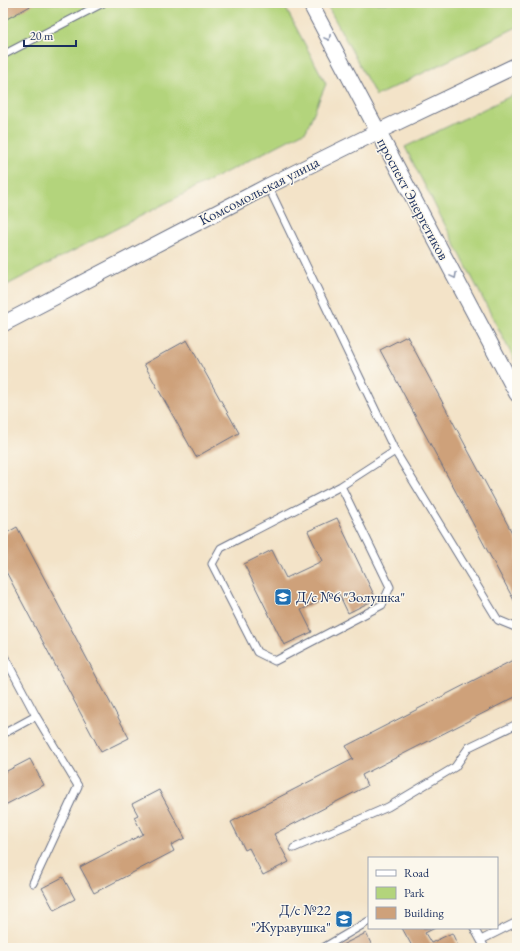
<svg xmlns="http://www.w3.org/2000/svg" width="520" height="951" font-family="'EB Garamond',serif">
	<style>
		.green { fill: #b3d47c; stroke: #67826d }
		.building { fill: #cea17a }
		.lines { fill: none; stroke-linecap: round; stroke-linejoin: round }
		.lane-casing { stroke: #676e83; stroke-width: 9 }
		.street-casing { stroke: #676e83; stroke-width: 17 }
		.lane { stroke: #fff; stroke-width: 7 }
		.street { stroke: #fff; stroke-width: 15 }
		.oneway { stroke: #8d97ae }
		.labels { text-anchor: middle; stroke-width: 3; stroke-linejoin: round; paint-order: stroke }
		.street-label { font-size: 15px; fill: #1b2f5e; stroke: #fbf7ec }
		.poi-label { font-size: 15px; fill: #1b2f5e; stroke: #fbf7ec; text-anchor: start }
	</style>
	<rect width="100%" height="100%" fill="#fbf7ec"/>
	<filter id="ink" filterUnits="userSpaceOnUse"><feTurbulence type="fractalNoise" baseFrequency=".025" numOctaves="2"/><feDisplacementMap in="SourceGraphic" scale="8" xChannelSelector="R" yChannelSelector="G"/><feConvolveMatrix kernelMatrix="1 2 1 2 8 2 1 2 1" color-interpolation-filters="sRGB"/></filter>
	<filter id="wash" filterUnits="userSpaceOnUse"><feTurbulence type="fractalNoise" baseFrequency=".012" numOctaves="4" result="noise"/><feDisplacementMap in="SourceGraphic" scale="16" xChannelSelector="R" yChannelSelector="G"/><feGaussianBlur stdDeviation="0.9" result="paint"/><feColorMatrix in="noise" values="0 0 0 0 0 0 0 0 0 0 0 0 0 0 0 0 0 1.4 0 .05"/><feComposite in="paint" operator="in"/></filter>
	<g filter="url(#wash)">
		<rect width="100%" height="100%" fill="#f3e3c8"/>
		<!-- green -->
		<path class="green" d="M3,3H283L326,84L306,131L3,287Z
			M326,3H517V27L376,96Z
			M517,93V365L405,147Z"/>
		<g id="blocks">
			<!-- building -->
			<path class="building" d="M3,3H36L3,21Z
				M407,336L517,542V606L380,350Z
				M187,340L239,433L196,457L144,364Z
				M337,518L376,599L348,613L338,592L301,610L312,632L284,645L244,564L272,550L286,578L322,561L308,531Z
				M17,527L129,738L101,752L3,566V535Z
				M517,658V696L362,775L367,786L274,834L289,862L263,875L249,848L245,850L231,822L353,759L346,746Z
				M30,759L44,785L3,806V773Z
				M159,790L185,838L171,845L174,851L94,893L80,867L143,834L134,817L138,815L132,804Z
				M63,877L75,899L54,910L42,888Z
				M402,928H435L425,933L431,943L452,933L459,948H413Z
				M366,933L373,948H336Z"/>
		</g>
	</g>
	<g filter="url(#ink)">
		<use href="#blocks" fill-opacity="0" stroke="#676e83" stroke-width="1"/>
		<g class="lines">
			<defs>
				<path id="lane" d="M3,55L103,3
					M268,186L395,451L498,620L515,627L517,626
					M341,486L221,548L212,564L257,652L275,661L382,605L390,587L341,486L395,451
					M3,654L36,716L78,786L33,883
					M3,734L36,716
					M294,848L388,807L455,767L469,747L517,724
					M474,928L485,948
					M481,940L517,922
					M323,948L369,921"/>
				<path id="street" d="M310,3L517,394
					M3,324L268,186L377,132L517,65"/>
			</defs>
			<!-- lane casing -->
			<use href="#lane" class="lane-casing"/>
			<!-- street casing -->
			<use href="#street" class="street-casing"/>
			<!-- lane -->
			<use href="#lane" class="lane"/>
			<!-- street -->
			<use href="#street" class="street"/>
		</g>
		<!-- one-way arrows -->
		<defs><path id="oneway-chevron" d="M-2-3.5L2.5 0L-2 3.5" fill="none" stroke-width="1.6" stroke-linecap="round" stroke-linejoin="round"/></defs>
		<g class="oneway">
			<use href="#oneway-chevron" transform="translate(328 38) rotate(62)"/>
			<use href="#oneway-chevron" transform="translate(454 276) rotate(62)"/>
		</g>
	</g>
	<!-- icons -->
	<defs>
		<symbol id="school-square" viewBox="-11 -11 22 22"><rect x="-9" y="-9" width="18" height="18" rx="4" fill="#1f6fb2" stroke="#fbf7ec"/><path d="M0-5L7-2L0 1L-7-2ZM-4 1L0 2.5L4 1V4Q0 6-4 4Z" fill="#fff"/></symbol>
	</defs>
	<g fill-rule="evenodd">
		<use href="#school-square" x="273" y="587" width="20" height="20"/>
		<use href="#school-square" x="334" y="909" width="20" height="20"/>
	</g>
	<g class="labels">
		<!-- street labels -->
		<g class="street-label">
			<text transform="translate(259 191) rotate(-27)" y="5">Комсомольская улица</text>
			<text transform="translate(413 199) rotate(62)" y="5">проспект Энергетиков</text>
		</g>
		<!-- poi labels -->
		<g class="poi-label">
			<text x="296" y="602">Д/с №6 "Золушка"</text>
			<text x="331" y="915" text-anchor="end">Д/с №22<tspan x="331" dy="17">"Журавушка"</tspan></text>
		</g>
	</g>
	<!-- margin -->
	<rect width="520" height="951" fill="none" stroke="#fbf7ec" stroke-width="16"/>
	<!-- legend -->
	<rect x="368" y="857" width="130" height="72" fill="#fbf7ec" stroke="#a1a7b3"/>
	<rect x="376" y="870" width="20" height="6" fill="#ffffff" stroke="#a1a7b3"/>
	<text x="404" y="877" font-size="12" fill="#1b2f5e">Road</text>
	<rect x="376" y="887" width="20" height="12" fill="#b3d47c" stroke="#a1a7b3"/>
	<text x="404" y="897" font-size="12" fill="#1b2f5e">Park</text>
	<rect x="376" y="907" width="20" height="12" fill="#cea17a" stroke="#a1a7b3"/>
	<text x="404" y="917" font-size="12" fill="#1b2f5e">Building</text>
	<!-- scale -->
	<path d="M24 40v6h52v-6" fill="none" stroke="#1b2f5e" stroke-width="2"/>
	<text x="30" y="40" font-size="12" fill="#1b2f5e" stroke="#fbf7ec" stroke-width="3" paint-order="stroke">20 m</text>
</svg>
